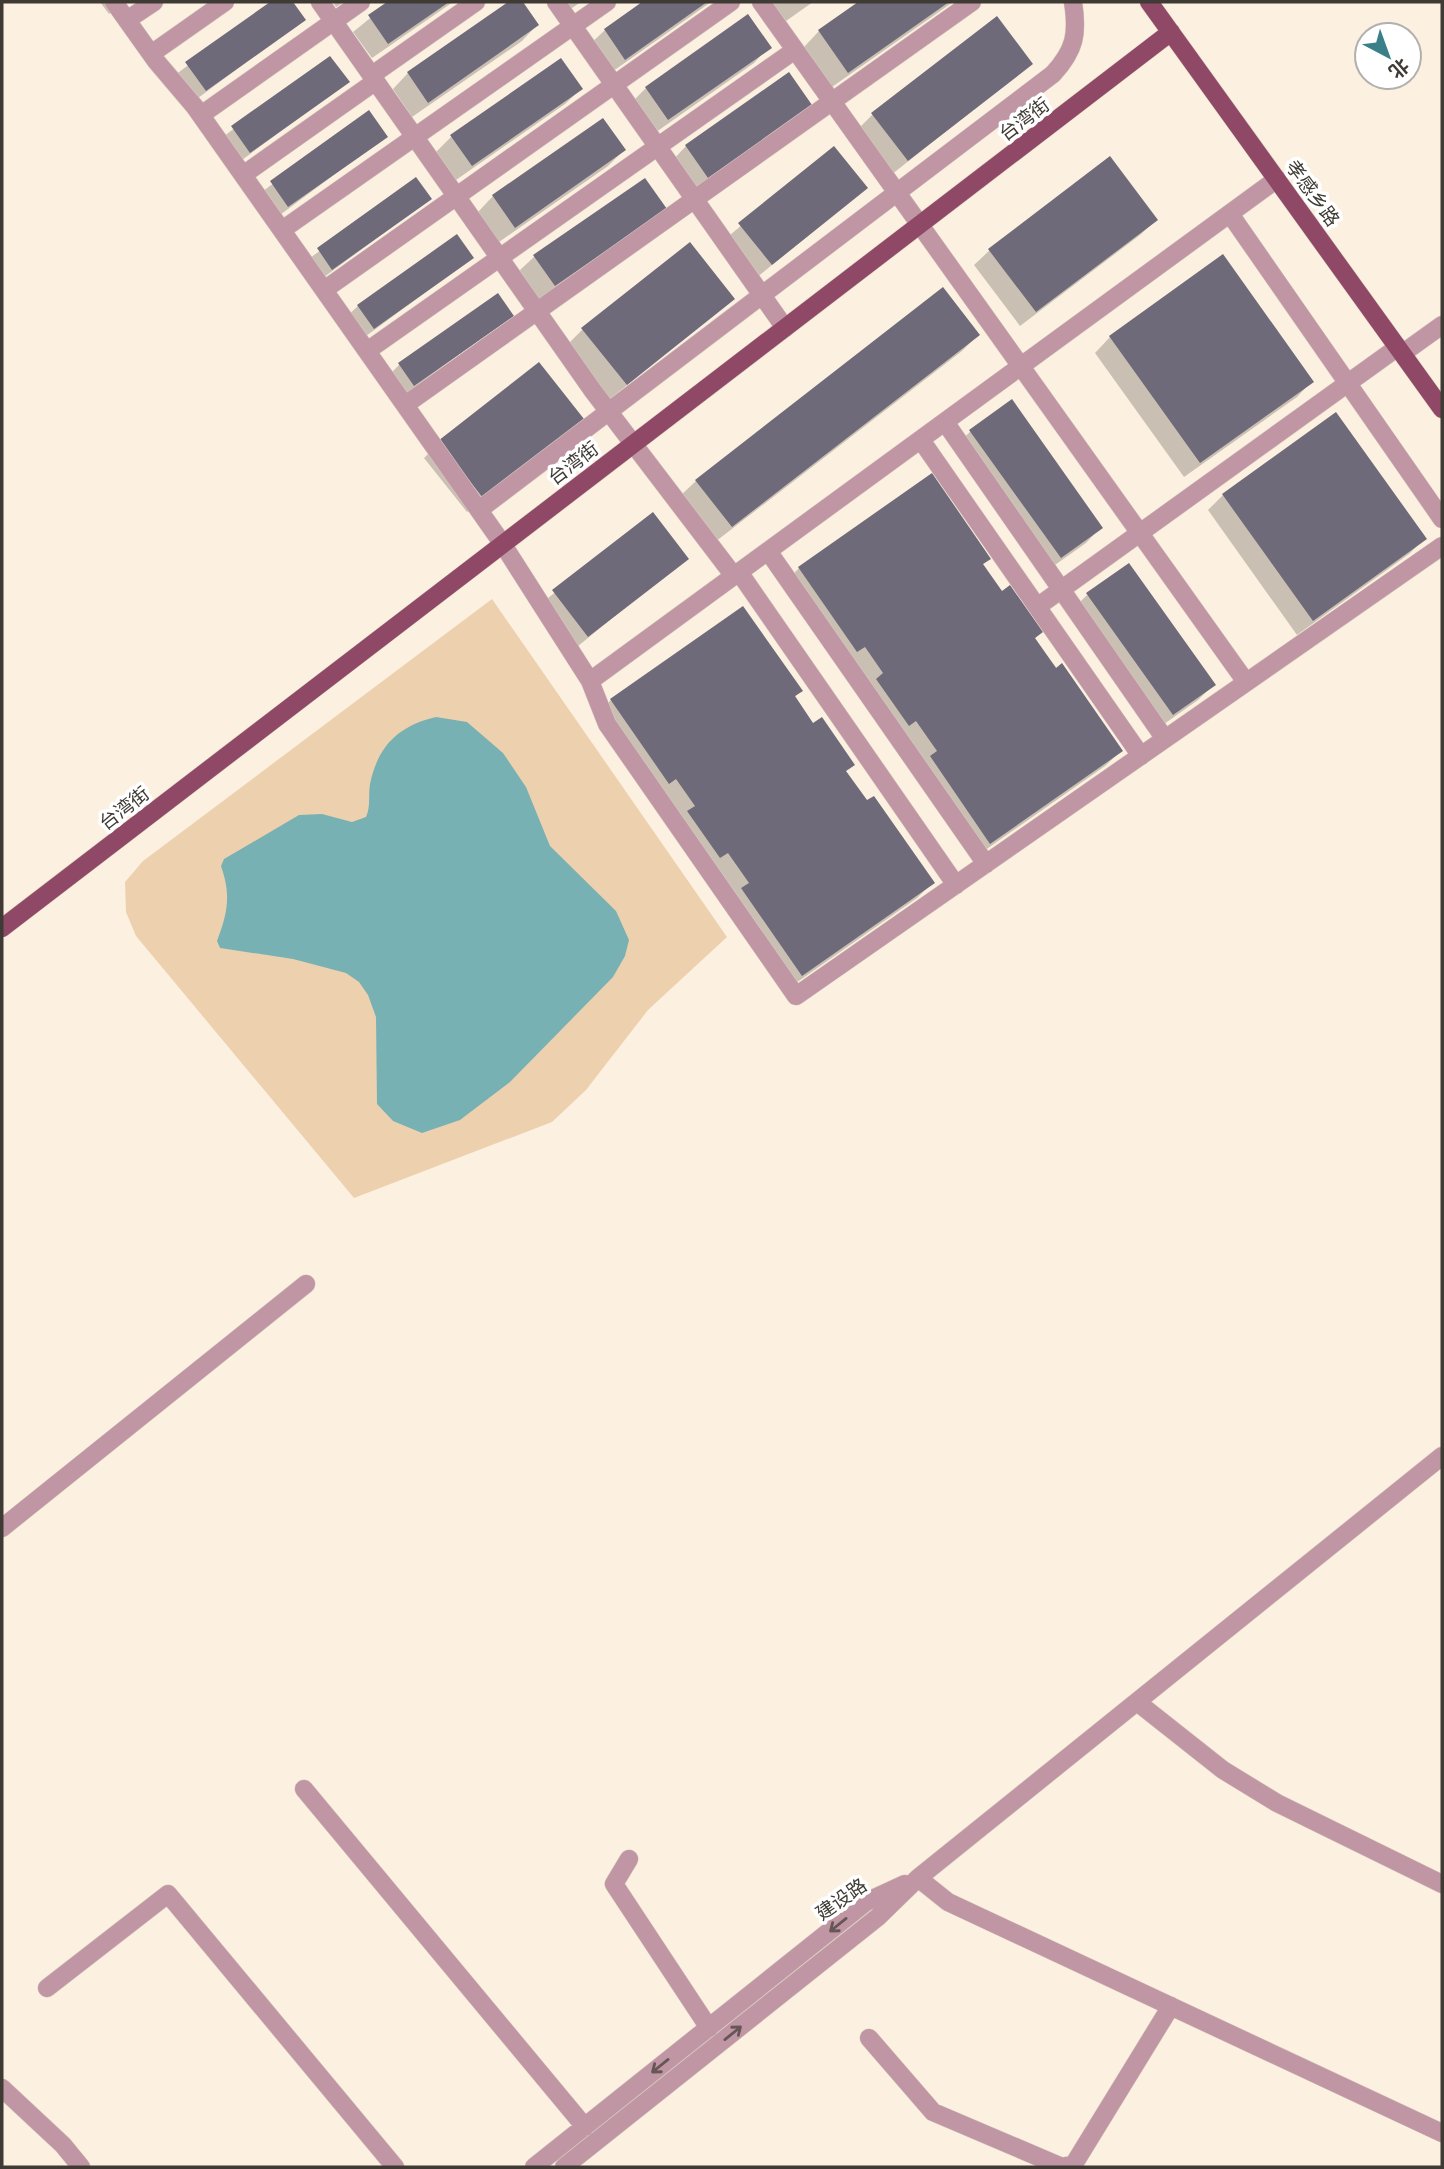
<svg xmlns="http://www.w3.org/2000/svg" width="1444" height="2169" font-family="'Asap Condensed','Noto Sans SC',sans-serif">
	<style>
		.green { fill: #edd1ae }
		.water { fill: #78b1b3 }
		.shadow { fill: #0003 }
		.building { fill: #6e6a79 }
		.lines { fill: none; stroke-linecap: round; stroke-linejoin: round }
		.minor-casing { stroke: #d6ccbe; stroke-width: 19 }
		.major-casing { stroke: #d6ccbe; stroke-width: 19 }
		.minor { stroke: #c096a5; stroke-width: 18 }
		.major { stroke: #8f4966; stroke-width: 18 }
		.oneway { stroke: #665656 }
		.labels { text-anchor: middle; stroke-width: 7; stroke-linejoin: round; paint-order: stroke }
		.street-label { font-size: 19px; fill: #3f3a34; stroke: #fff }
	</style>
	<rect width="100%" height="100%" fill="#fcf0e0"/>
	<!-- green -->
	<path class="green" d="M492,599L727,937L648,1010L586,1090L552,1122L354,1198L136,936L126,912L125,882L143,861Z"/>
	<!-- water -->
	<path class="water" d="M436,717L467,722L503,753L526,787L550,846L616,911L629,940L625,956L613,977L510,1082L460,1120L422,1133L393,1121L377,1104L376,1017L368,995L359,982L346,973L293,959L220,948L217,941C228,912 231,895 221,866L224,859L299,815L322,814L352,822L366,817C371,806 368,796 370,784C378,746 398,726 436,717Z"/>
	<!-- shadow -->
	<path class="shadow" d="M100,2H126L109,14Z
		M273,2H290L303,20L194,101L175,75Z
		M333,2H344L336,7Z
		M390,2H453L372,58L353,32Z
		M511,2H521L537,25L522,41L412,117L393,89L408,73Z
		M559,2H581L566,12Z
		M645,2H711L609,74L589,45L605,30Z
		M772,2H813L786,21Z
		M861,2H953L832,87L804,47L819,31Z
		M748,17L769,47L754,63L652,135L630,104L646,88Z
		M330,58L347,82L238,163L220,139Z
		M1031,64L891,175L857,130L872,115Z
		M581,89L565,104L456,180L436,152L452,136Z
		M809,105L794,120L692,192L671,162L686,146Z
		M369,113L386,136L276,218L259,194Z
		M834,148L866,188L755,279L724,240Z
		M624,150L608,166L499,242L478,212L493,196Z
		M416,180L430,199L320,280L306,261Z
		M1156,220L1140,235L1020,326L974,265L990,250Z
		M649,224L539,300L519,271L535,256Z
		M472,258L362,339L346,317L358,306Z
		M733,299L610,399L567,345L583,329Z
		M512,315L402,397L388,376L399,365Z
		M978,335L962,351L715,542L680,496L696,481Z
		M1110,337L1312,381L1297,397L1184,477L1095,353Z
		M971,431L1101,527L1086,543L1045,572L955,446Z
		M566,434L467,512L424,458L439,443Z
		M1223,495L1424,539L1409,554L1297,635L1208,510Z
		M652,514L686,558L572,651L537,607Z
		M989,559L982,565L1001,593L1041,632L1034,639L1121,751L1105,766L974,858L784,584L799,568Z
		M1087,595L1213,685L1198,700L1157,729L1072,610Z
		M743,608L800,691L794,698L867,803L932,883L917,898L786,990L595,716L611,700Z"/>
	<!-- building -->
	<path class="building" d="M270,2H293L306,20L206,91L185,62Z
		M387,2H449L388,44L368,15Z
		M508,2H523L539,25L428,103L407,72Z
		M642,2H707L625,60L604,29Z
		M858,2H949L848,73L818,30Z
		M748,14L772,48L668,120L645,87Z
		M997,16L1033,64L908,161L871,113Z
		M330,56L350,82L250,153L231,126Z
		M561,58L583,89L472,166L450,135Z
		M789,72L812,105L708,178L685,145Z
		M369,110L388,137L288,207L270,181Z
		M603,118L626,150L515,228L492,195Z
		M834,146L868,188L772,265L738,223Z
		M1110,156L1158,220L1036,312L988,249Z
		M416,177L432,199L332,270L317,248Z
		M645,178L667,209L555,286L533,255Z
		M457,234L474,258L374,329L357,305Z
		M690,242L735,299L627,385L581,328Z
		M1223,254L1314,382L1200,463L1109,336Z
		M943,287L980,335L732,527L695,480Z
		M498,293L514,316L414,386L398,363Z
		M539,362L584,419L483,498L438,441Z
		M1012,399L1103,528L1061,558L969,430Z
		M1336,412L1427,539L1313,621L1222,494Z
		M932,473L991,559L983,564L1002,591L1010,585L1043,632L1035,638L1056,668L1062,663L1123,751L990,844L930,756L937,751L916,721L909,726L876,679L883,673L865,647L857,652L798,567Z
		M653,512L689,559L588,637L552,590Z
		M1129,563L1216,685L1173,715L1086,593Z
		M743,606L803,691L795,696L813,723L822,717L855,765L846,771L867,800L874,796L935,883L802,976L741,888L749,883L728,853L720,858L687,811L695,806L676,779L669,784L610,699Z"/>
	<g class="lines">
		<defs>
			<path id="minor" d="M114,2L156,61L195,107L502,543L590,681L607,724L796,996L1442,546
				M320,2L593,391L734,576
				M556,2L785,328
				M761,2L1246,682
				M127,20L154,2
				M151,54L225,2
				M372,75L476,2
				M201,115L361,2
				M243,175L376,81
				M1230,214L1442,519
				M282,230L607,2
				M324,290L731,2
				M367,351L795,50
				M1403,353L1442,325
				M405,405L972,2
				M945,422L1165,739
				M921,440L1141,756
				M479,510L1053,74C1075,50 1078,34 1073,2
				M768,551L986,864
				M739,572L956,885
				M1037,607L1398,347
				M590,681L1277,179
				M2,1528L306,1284
				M1137,1702L1223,1770L1277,1803L1442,1884
				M304,1789L585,2127
				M629,1859L614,1884L709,2028
				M918,1878L948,1902L1442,2133
				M47,1988L168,1894L395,2167
				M869,2038L933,2112L1062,2167
				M2,2088L63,2145L81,2167
				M534,2167L866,1902L905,1884
				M564,2167L878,1917L918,1878L1442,1456
				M1063,2167L1074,2164L1171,2006"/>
			<path id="major" d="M1149,2L1442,409
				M2,928L1171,32"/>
		</defs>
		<!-- minor casing -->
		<use href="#minor" class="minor-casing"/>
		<!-- major casing -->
		<use href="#major" class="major-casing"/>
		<!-- minor -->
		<use href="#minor" class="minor"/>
		<!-- major -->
		<use href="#major" class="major"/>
	</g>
	<!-- one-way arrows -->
	<defs><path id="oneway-shaft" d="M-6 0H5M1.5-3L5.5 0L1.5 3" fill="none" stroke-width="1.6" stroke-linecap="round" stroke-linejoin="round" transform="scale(1.75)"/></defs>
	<g class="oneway">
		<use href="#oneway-shaft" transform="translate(838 1925) rotate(141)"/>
		<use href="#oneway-shaft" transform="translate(733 2033) rotate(-39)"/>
		<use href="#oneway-shaft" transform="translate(660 2066) rotate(141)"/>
	</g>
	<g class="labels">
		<!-- street labels -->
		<g class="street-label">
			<text transform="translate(1024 119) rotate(-37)" y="7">台湾街</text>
			<text transform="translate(1313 193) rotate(54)" y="7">孝感乡路</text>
			<text transform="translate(573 463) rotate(-37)" y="7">台湾街</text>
			<text transform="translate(124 808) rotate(-38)" y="7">台湾街</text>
			<text transform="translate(841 1899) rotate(-35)" y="7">建设路</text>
		</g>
	</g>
	<!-- border -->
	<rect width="1444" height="2169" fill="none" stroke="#3f3a34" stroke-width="7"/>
	<!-- north arrow -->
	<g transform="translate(1388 56) rotate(139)"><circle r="33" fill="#ffffff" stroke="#b2b0ae" stroke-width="2"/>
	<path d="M0-5L12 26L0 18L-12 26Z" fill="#398088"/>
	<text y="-10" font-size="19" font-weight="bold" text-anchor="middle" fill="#3f3a34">北</text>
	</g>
</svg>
